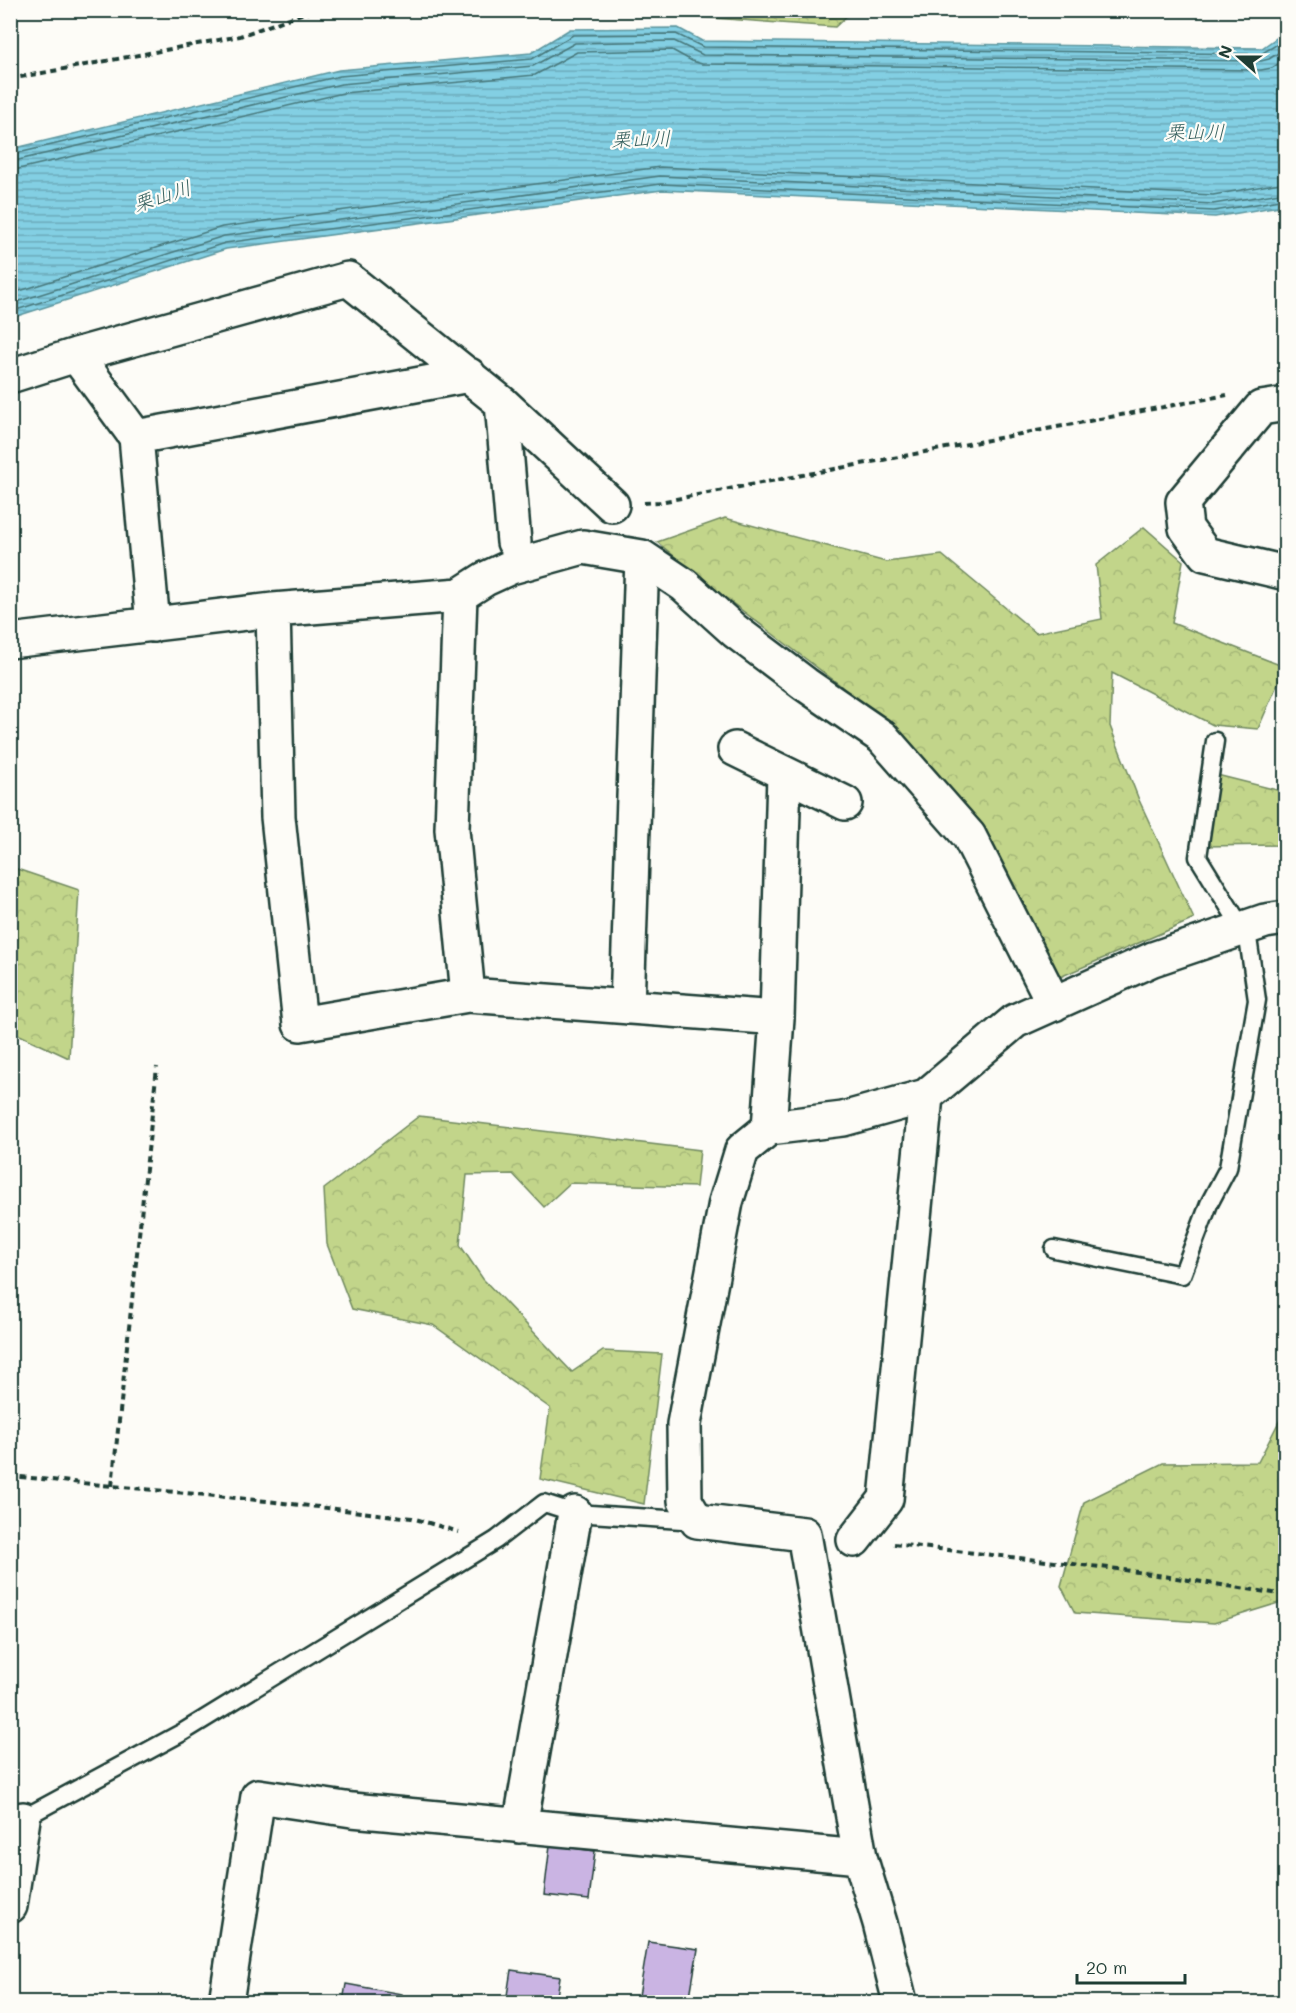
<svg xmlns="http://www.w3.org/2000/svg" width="1296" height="2013" font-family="Mali,'Klee One',sans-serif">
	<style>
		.forest { fill: url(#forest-crowns); stroke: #70895f; stroke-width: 1.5 }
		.water { fill: url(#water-rules); stroke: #5b959d; stroke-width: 1.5 }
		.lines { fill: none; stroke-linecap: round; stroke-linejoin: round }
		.shore { stroke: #47777a; stroke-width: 1.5 }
		.building { fill: #cab4e3; stroke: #1f3d34; stroke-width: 1.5 }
		.service-casing { stroke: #1f3d34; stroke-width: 21 }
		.minor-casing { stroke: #1f3d34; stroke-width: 38 }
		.path { stroke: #1f3d34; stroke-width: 4; stroke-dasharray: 6 4.5; stroke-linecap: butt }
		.service { stroke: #fdfcf7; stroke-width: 16 }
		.minor { stroke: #fdfcf7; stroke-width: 33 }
		.labels { text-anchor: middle; stroke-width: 4.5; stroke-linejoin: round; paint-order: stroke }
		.water-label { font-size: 20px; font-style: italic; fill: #386260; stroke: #fdfcf7 }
	</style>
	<defs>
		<pattern id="forest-crowns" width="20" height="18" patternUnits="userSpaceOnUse" patternTransform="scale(1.5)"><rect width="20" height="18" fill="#c2d58a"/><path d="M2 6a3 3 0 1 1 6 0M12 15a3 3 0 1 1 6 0" fill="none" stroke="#a6b878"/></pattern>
		<pattern id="water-rules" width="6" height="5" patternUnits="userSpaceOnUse" patternTransform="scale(1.5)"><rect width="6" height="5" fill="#83cfe3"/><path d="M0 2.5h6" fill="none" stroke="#6ba9b9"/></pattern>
	</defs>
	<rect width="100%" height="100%" fill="#fdfcf7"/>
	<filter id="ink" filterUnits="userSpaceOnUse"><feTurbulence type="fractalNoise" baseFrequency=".0167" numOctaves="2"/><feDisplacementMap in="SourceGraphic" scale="12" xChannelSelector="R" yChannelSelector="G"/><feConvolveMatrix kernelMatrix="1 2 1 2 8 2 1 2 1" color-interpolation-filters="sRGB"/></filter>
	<g filter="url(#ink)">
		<!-- forest -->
		<path class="forest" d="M616,11H852L835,27Z
			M725,518L886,562L942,555L1036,633L1102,619L1096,565L1144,527L1183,561L1172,623L1285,667L1258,729L1213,725L1112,673L1110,726L1139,800L1194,919L1060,977L974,819L840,685L723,596L657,542Z
			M1213,774L1285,792V845L1202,846Z
			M11,867L79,890L69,1058L11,1031Z
			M419,1116L700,1150L696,1187L570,1183L544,1207L513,1174L467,1175L460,1245L483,1279L572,1372L603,1351L662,1354L644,1504L540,1479L550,1408L433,1325L352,1309L327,1244L324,1189Z
			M1285,1410V1601L1214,1623L1075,1613L1061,1586L1084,1502L1163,1463L1258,1462Z"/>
		<!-- water -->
		<path class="water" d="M678,28L702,41L1262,48L1285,32V205L1215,217L662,190L226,249L11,318V149L339,70L531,53L570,29Z"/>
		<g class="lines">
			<!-- shore -->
			<path class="shore" d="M10,155L340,76L532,59L573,35L676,34L703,47L1261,54L1286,39
				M10,162L341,84L533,66L575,43L674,41L703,55L1261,61L1269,59L1286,48
				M10,171L343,93L535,75L577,52L672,50L692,61L702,64L1261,70L1272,68L1286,59
				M10,294L222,227L660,167L1213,195L1286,182
				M10,304L224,236L660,176L1213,204L1286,192
				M10,312L225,243L661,184L1214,211L1286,199"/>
		</g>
		<!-- building -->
		<path class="building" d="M550,1845L595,1851L589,1900L544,1895Z
			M648,1942L698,1949L689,2002H638Z
			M511,1970L560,1977L556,2002H506Z
			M346,1984L402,1994L400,2002H343Z"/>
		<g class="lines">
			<defs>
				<path id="service" d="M1054,1249L1182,1275L1209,1204L1228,1168L1257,1000L1248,938L1198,857L1215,741
					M18,1821L183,1732L496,1540L544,1503L575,1513L697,1521"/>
				<path id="minor" d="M76,355L136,437L153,625
					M10,376L76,355L348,279L502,403L612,505
					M502,403L514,542
					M1286,404L1261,408L1183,502L1186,528L1205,554L1286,573
					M136,437L469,375
					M460,595L452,829L468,995
					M273,610L278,817L300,1024L468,995L777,1018L769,1128
					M10,641L273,610L460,595L485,579L511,567L583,547L642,557L684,585L735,631L805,684L882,737L969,836L1054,1004
					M735,749L845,803
					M627,1007L642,557
					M777,1018L784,774
					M854,1540L886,1499L926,1096
					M520,1826L575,1513
					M10,1906L23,1819
					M226,2002L258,1796L352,1810L860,1857
					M900,2002L880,1923L860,1857L804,1534L697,1521L685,1501L684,1424L726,1202L742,1150L769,1128L843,1119L926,1096L1015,1021L1153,959L1265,921L1286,918"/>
			</defs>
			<!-- service casing -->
			<use href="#service" class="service-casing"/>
			<!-- minor casing -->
			<use href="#minor" class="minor-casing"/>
			<!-- path -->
			<path class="path" d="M10,79L240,36L301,14L318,10
				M644,503L660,502L1227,395
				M10,1476L267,1501L412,1518L459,1532
				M112,1486L157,1067
				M894,1544L1118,1569L1286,1595"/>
			<!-- service -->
			<use href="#service" class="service"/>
			<!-- minor -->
			<use href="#minor" class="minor"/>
		</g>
	</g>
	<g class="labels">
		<!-- water labels -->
		<g class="water-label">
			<text x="1195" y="139">栗山川</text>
			<text transform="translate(641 139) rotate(-2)" y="7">栗山川</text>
			<text transform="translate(162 196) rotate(-18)" y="7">栗山川</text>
		</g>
	</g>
	<!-- margin -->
	<rect width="1296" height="2013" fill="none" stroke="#fdfcf7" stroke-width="36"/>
	<rect x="18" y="18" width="1260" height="1977" fill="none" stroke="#1f3d34" stroke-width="2" filter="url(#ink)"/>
	<!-- north arrow -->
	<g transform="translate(1239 57) rotate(291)" stroke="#fdfcf7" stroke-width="4.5" paint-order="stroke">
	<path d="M0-4.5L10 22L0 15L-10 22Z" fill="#1f3d34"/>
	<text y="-9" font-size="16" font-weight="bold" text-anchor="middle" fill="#1f3d34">N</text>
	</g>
	<!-- scale -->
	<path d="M1077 1974v9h108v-9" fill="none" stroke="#1f3d34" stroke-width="3"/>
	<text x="1086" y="1974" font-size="18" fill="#1f3d34" stroke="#fdfcf7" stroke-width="4.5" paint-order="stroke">20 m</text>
</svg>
